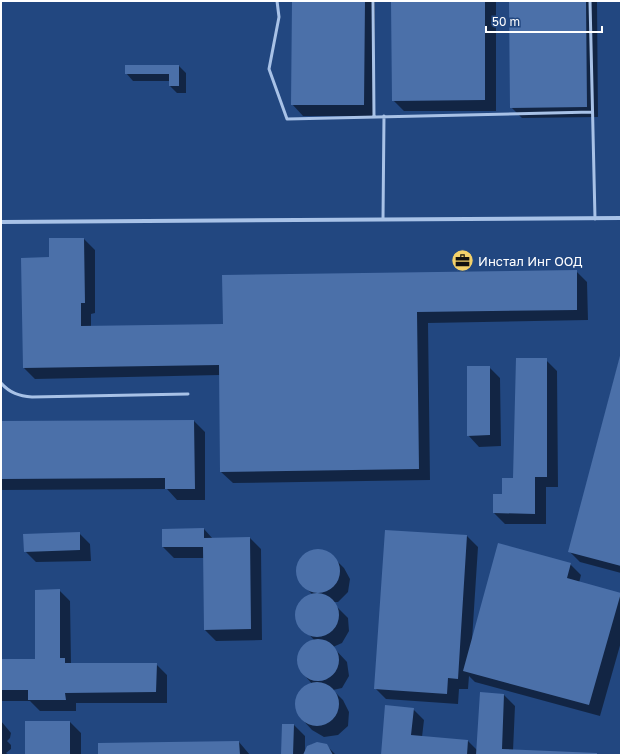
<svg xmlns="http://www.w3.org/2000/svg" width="622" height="756" font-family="'Golos Text',sans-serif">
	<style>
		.shadow { fill: #0007 }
		.building { fill: #4b70a9 }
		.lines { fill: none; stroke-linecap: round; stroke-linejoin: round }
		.service { stroke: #a8c2e7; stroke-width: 3 }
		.minor { stroke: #a8c2e7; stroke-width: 4 }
		.labels { text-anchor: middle; stroke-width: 3; stroke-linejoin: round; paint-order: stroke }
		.poi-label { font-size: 13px; fill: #fff; stroke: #224780; text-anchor: start }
	</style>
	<rect width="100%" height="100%" fill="#224780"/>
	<!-- shadow -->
	<path class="shadow" d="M293,1H375V116H303L292,104Z
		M392,1H496V111H404L393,100Z
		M510,1H597L598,117L522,118L511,107Z
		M179,66L186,73V93H177L170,86V81H133L126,73Z
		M84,239L95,250V313L91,314V327L224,325L576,271L587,282L588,320L428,323L430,480L233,483L221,472L220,375L35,379L24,368L50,258Z
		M621,354V573L580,562L569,551Z
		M546,360L557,371L558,487H546V524H505L494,513V495H503L514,479Z
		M489,367L500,378L501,446L479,447L468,435Z
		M194,421L205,432V500H177L167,489L1,490V422Z
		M204,529L213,539L250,538L261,549L262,640L216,641L205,630L204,558H174L163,547V530Z
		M386,531L467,536L478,547L472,640L570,564L581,575L579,583L620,594L621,642L600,716L475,682L469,676L468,689H459L458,704L386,699L375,688Z
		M79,533L90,544L91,561L36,562L25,551Z
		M320,551L332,556L344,568L350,579L348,592L338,602H332L348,618L349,631L342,643L333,647L347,662L349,676L342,688L333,690L343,700L349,712L348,726L338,735L324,737L312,730L301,718L296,705L297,699L305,687L313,685L300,670L298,657L303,646L314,640L298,622V608L301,602L313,595L301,583L297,570L299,563L307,553Z
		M59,590L70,601L71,664H156L167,675V703H76V711H40L30,701H1V660H36Z
		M481,693L504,695L515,706L513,751L597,755H382L413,709L424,720L422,737L468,741L478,751Z
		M1,721L11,733L10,738L7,741L11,745V749L6,753L9,755H1Z
		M70,722L81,733V755H26Z
		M294,725L305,736V751L312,744L326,745L336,755H282Z
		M239,742L250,755H99V744Z"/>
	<!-- building -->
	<path class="building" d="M292,1H365L364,105H291Z
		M391,1H485V100L392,101Z
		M509,1H586L587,107L510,108Z
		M125,65H179V86H169V74H125Z
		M49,238H84L85,303H81V326L223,324L222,275L577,270V310L417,312L419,469L220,472L219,365L23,368L21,258L49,257Z
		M621,352V566L568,552Z
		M516,358H547V477H535V514L493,513V494H502V478H513Z
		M467,366H490V435L467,436Z
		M194,420L195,489H165V478L1,479V421Z
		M204,528V538L250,537L251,629L204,630L203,547H162V529Z
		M385,530L467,535L458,679L448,678L447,694L374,689Z
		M80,532V550L24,552L23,534Z
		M498,543L571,563L567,578L621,593L589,705L463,671Z
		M296 571a22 22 0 1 1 44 0a22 22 0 1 1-44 0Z
		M60,589V658H65V663H157L156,692L65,693L66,700H28V690H1V659H35V590Z
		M295 615a22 22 0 1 1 44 0a22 22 0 1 1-44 0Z
		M297 660a21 21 0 1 1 42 0a21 21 0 1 1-42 0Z
		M295 704a22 22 0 1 1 44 0a22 22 0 1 1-44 0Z
		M480,692L504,694L502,749L597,753V755H476Z
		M385,705L414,708L411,735L468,740L467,755H381Z
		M25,721H70V755H25Z
		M282,724H294L293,755H281Z
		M239,741L240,755H98V743Z
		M317,742L327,744L333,755H303L307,746Z"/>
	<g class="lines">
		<!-- service -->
		<path class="service" d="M277,1L279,17L269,69L287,119L592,112
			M373,1L374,116
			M590,1L595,219
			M383,219L384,116
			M1,383C10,393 19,396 32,397L188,394"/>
		<!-- minor -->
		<path class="minor" d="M1,222L621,218"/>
	</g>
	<!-- icons -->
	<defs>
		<symbol id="office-disc" viewBox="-11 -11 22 22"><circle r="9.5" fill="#f3d16a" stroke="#224780"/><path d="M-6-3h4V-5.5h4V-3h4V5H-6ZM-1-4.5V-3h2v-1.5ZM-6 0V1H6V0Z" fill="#111"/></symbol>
	</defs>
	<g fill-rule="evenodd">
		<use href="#office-disc" x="450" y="248" width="25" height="25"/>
	</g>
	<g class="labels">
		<!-- poi labels -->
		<g class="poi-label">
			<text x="478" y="266">Инстал Инг ООД</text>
		</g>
	</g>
	<!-- border -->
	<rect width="622" height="756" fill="none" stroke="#ffffff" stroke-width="4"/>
	<!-- scale -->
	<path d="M486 26v6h116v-6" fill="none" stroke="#ffffff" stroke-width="2"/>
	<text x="492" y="26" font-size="12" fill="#ffffff" stroke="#224780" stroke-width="3" paint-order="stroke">50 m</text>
</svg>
